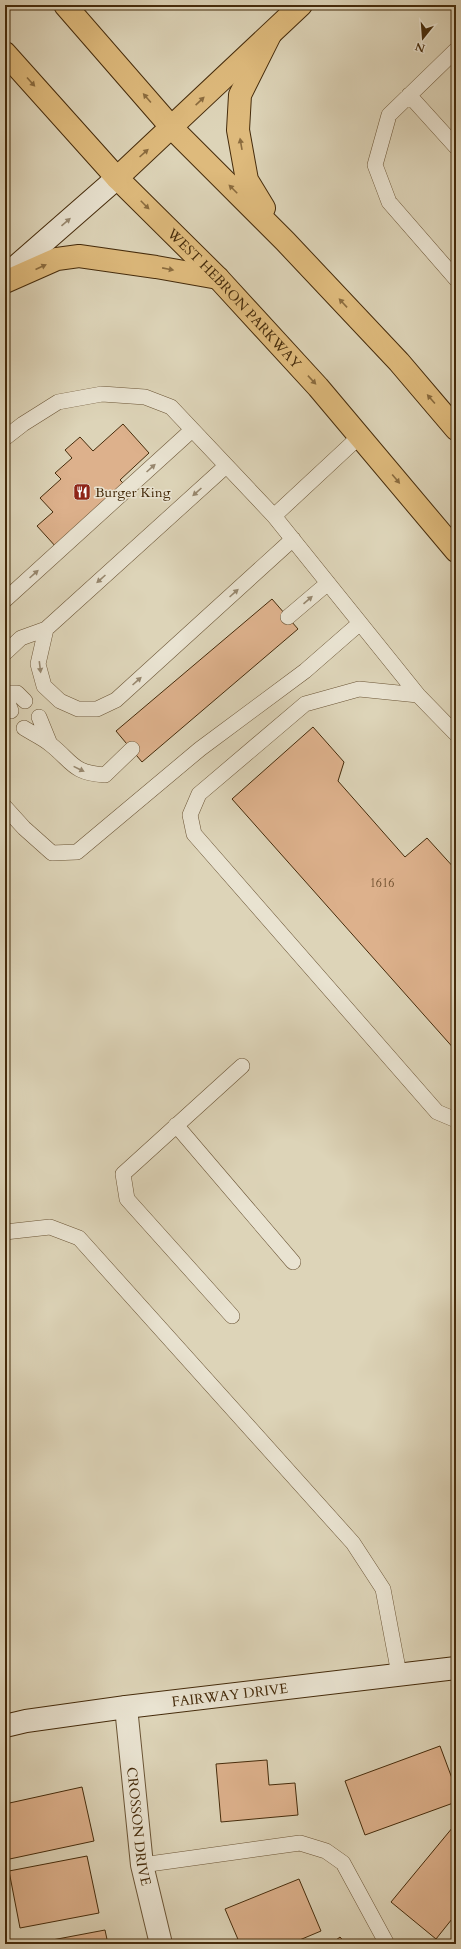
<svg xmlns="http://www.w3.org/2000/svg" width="461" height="1949" font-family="Cardo,serif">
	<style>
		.building { fill: #ddb18c; stroke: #452b0b }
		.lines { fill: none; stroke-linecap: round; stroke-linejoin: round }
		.lane-casing { stroke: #6b5536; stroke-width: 16 }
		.street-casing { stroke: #6b5536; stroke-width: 24 }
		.secondary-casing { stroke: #452b0b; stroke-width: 24 }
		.primary-casing { stroke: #452b0b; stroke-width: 24 }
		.highway-casing { stroke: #452b0b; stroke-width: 24 }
		.lane { stroke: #e9e3d1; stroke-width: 15 }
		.street { stroke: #e9e3d1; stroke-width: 22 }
		.secondary { stroke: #e9e3d1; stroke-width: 22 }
		.primary { stroke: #deba7c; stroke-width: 22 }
		.highway { stroke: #deba7c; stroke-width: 22 }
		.oneway { fill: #8a6b3e }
		.oneway2 { fill: #97876e }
		.labels { text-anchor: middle; stroke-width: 3; stroke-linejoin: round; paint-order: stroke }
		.number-label { font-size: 12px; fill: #6b4c2b }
		.street-label { font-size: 14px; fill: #452b0b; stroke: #e9e3d1 }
		.poi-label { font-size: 14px; fill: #452b0b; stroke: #e9e3d1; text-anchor: start }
	</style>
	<rect width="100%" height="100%" fill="#ddd4b8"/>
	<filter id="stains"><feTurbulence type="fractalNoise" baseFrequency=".005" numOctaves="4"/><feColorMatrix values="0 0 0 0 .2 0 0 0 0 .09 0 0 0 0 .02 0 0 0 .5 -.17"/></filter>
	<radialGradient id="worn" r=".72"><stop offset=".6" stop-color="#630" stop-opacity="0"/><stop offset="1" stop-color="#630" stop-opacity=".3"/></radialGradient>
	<!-- building -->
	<path class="building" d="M123,424L149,453L120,480L125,485L57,548L37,526L53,512L40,498L61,479L55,473L72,458L65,450L80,437L93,451Z
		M272,599L298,629L142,762L116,731Z
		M313,727L344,762L338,781L405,857L427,838L456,870V1051L232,799Z
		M440,1746L456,1789V1802L365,1835L345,1781Z
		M267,1760L269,1785L295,1783L298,1815L221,1822L216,1764Z
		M82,1787L94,1841L5,1860V1804Z
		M453,1827L456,1830V1914L436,1939L391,1902Z
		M87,1856L99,1913L20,1928L9,1871Z
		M299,1879L321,1931L290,1944H240L225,1909Z
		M105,1930L108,1944H31Z
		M456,1932V1940L452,1937Z
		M340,1937L346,1944H331Z"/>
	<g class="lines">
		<defs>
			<path id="lane" d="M456,50L389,115L375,165L389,202L456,279
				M409,95L456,147
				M5,438L23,424L58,402L102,394L145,397L171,407L274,516L418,695L456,734
				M274,516L360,436
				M5,600L192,430
				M288,617L328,583
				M46,629L38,664L44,686L60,701L78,709H97L116,700L293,539
				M5,653L21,638L46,629L226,466
				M5,693H17L25,701
				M5,695L11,711
				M418,695L359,689L305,704L199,794L190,815L194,834L437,1112L456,1120
				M39,717L50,744
				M24,728C32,733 43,738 50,744C73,762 72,773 105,775L132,749
				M5,807L24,828L52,853L77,852L200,749L305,671L360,623
				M176,1125L293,1262
				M5,1232L50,1227L79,1238L353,1543L383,1589L399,1674
				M232,1316L127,1199L123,1174L242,1066
				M142,1865L300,1843L326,1851L343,1863L387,1944"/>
			<g id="street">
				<path id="s1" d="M126,1707L142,1865L161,1944"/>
			</g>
			<g id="secondary">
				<path d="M5,276L117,178"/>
				<path id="s2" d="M5,1726L26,1721L126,1707L456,1668"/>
			</g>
			<g id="primary">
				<path d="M65,5L172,128L285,241L399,362L456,429"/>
				<path id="s3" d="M5,53L117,178L218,278L318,387L456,551"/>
				<path d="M264,208L247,180L238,130L240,95L270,35"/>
				<path d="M5,282L57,259L79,256L156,267L218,278"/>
			</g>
			<path id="highway" d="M117,178L301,5"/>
		</defs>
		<!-- lane casing -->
		<use href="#lane" class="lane-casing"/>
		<!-- street casing -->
		<use href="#street" class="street-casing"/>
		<!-- secondary casing -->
		<use href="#secondary" class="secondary-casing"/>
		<!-- primary casing -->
		<use href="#primary" class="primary-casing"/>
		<!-- highway casing -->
		<use href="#highway" class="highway-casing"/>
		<!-- lane -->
		<use href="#lane" class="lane"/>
		<!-- street -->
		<use href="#street" class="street"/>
		<!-- secondary -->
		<use href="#secondary" class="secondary"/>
		<!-- primary -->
		<use href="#primary" class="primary"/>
		<!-- highway -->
		<use href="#highway" class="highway"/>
	</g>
	<!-- one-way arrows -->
	<defs><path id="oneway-solid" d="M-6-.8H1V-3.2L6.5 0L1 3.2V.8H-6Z"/></defs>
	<g class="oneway">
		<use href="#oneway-solid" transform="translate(31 82) rotate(48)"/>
		<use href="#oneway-solid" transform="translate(147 98) rotate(-131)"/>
		<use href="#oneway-solid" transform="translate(200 101) rotate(-43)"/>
		<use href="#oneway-solid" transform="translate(241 144) rotate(-100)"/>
		<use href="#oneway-solid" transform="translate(144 153) rotate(-42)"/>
		<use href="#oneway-solid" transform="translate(233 189) rotate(-135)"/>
		<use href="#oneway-solid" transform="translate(145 205) rotate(45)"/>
		<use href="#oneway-solid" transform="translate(41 267) rotate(-24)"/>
		<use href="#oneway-solid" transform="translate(168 269) rotate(11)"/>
		<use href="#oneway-solid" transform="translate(343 303) rotate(-133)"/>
		<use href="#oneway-solid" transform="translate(312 380) rotate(47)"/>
		<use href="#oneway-solid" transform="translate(431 399) rotate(-131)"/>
		<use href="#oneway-solid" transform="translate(396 479) rotate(50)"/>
	</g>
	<g class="oneway2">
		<use href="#oneway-solid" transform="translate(66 222) rotate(-41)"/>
		<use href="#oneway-solid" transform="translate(151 468) rotate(-42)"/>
		<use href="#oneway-solid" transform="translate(197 492) rotate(138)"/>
		<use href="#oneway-solid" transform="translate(34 574) rotate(-42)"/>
		<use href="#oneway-solid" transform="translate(101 579) rotate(138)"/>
		<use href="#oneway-solid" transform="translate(234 593) rotate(-42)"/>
		<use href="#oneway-solid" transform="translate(308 600) rotate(-41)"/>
		<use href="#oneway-solid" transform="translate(40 667) rotate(83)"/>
		<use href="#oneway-solid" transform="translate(137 681) rotate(-42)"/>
		<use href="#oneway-solid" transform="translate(79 769) rotate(26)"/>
	</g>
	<!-- icons -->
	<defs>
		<symbol id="restaurant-square" viewBox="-11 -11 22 22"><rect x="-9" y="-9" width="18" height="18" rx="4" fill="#8f2418" stroke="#e9e3d1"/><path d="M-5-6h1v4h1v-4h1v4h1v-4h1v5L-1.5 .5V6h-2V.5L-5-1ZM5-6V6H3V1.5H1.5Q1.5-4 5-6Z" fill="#fff"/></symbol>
	</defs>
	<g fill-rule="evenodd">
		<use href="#restaurant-square" x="72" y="482" width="20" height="20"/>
	</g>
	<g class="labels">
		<!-- number labels -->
		<g class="number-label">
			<text x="382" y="887">1616</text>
		</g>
		<!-- street labels -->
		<g class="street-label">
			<text dy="5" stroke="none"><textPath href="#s3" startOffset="336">WEST HEBRON PARKWAY</textPath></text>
			<text dy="5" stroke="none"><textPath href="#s2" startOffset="227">FAIRWAY DRIVE</textPath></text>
			<text dy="5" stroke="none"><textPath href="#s1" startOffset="120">CROSSON DRIVE</textPath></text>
		</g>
		<!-- poi labels -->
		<g class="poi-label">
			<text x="95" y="497">Burger King</text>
		</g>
	</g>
	<!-- margin -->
	<rect width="461" height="1949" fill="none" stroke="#ddd4b8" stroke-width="20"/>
	<rect x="6" y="6" width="449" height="1937" fill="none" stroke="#452b0b" stroke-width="2"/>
	<rect x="10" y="10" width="441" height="1929" fill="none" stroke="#452b0b"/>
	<!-- north arrow -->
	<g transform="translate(423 38) rotate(197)" stroke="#e9e3d1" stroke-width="3" paint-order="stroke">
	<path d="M0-3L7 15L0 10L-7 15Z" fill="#452b0b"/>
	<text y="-6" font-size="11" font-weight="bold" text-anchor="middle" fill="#452b0b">N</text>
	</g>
	<rect width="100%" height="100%" filter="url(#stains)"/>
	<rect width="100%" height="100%" fill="url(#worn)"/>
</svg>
